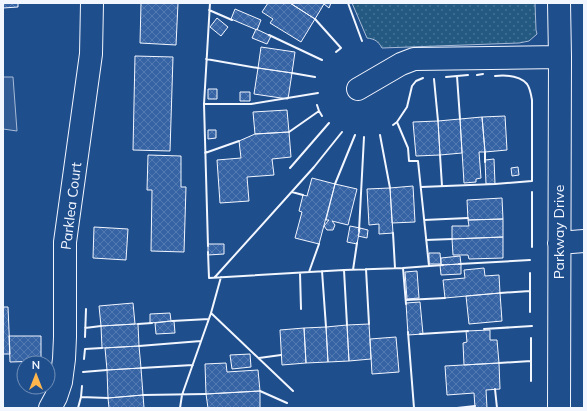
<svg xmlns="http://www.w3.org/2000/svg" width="587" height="411" font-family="Mulish,sans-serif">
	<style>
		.grass { fill: url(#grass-dots); stroke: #a8bbd7 }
		.parking { fill: #305b95; stroke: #a8bbd7 }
		.building { fill: url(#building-cross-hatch); stroke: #f2f6ff }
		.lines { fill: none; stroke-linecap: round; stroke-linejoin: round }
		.street-casing { stroke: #f2f6ff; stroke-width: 24 }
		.street { stroke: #1f4e8c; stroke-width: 22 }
		.wall { stroke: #f2f6ff; stroke-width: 2 }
		.labels { text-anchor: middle; stroke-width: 3; stroke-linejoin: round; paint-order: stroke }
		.street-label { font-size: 14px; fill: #f2f6ff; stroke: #1f4e8c }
	</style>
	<defs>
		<pattern id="grass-dots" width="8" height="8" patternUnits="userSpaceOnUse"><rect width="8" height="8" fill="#245a82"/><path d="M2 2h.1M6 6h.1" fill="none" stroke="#447295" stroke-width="1.8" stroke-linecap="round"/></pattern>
		<pattern id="building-cross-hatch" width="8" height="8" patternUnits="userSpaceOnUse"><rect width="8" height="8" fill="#3563a3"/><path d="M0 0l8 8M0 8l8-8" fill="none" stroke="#537ab1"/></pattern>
	</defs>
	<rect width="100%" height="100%" fill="#1f4e8c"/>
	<!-- grass -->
	<path class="grass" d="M352,3H535L536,30L537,34L529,41L519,43L382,48C378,41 375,39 367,38Z"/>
	<!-- parking -->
	<path class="parking" d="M3,77H13L17,131L3,129Z"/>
	<!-- building -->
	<path class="building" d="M3,3H18V7L3,8Z
		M141,3H178L176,45L140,43Z
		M268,3H282L284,4V3H290L315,19L301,42L270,23L273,19L262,12Z
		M290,3H331L329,8L324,4L315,19Z
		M235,9L261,20L257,30L231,19Z
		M217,18L228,27L221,36L210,27Z
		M256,29L271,36L267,44L252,38Z
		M261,47L295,52L292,73L258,68Z
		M135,56L173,57L170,151L133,150Z
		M258,68L292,73L288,99L254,94Z
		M208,89H217V99H208Z
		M240,92H250V101H240Z
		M287,110L289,132L255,134L253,112Z
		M505,116L507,150L485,152L482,117Z
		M482,117L485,152H479L481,178L476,179V182L464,183L460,119Z
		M460,119L462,153L440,155L438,121Z
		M438,121L440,155L416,156L413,122Z
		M208,130H216V138L208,139Z
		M289,132L291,157L272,159L274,175L247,177L249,201L220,203L217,160L241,158L239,141L255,134Z
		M148,155L181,156V187H186L184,252L151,251L152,190H147Z
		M494,159L495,184H486L485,160Z
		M518,167L519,175L512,176L511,168Z
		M312,178L335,184L319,244L295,238L302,212L299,211L303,195L307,196Z
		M335,184L357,189L348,225L332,221L335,225L333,230H327L324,226L329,220H326Z
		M413,186L415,222L392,223L390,188Z
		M390,188L393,233L379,234V224L369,225L367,189Z
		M502,198L503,219L468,220L467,200Z
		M503,219V237L452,239V226H469L468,220Z
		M350,226L360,228L357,244L347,242Z
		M94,227L128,229L126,260L93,258Z
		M360,228L368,230L367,238L358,236Z
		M503,237V258L469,259L468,255H453L452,239Z
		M208,244H224V254L208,255Z
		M429,253H440L441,264H429Z
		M460,256L461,264L442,265L441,264V258Z
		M461,264V274L441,275L440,265Z
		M484,268L485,276L499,275L500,293L445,298L443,280L465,278L464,270Z
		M417,271L419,298L407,299L405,272Z
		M500,293L502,321L469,324L466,296Z
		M420,302L423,334L408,335L406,303Z
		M133,303L135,324L101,326L99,306Z
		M3,307H8L10,354H3Z
		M170,313L171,321L150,323V314Z
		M171,321H174L175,333L156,334L155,323Z
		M135,324H138L139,346L102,348L101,326Z
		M369,324L371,359L349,361L347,325Z
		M347,325L349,361L328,362L326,327Z
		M326,327L328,362L306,363L304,328Z
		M304,328L306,363L282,365L280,330Z
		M490,330V340H497L499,363L464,365L463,343L467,342L466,331Z
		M9,336H41V361L10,362Z
		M396,337L399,372L372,374L370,339Z
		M139,346L141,368L107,370L105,348Z
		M250,354L251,367L232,369L230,355Z
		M226,363L227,372L258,370L260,391L206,394L205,364Z
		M499,363L500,389L486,390L487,408H475L474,393L447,395L445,366Z
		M141,368L143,395L108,398L107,370Z
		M260,391V408H208L206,394Z
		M143,395L144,408H109L108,398Z"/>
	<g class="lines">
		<defs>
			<path id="street" d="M559,3L560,57L559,408
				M358,89L401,64L414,59L560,57
				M559,243L584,241
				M50,408L56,397L61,382L64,359L65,337V242L91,54L92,3"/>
		</defs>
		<!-- street casing -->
		<use href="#street" class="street-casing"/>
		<!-- street -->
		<use href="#street" class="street"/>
		<!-- wall -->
		<path class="wall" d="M348,3L362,41
			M209,10L232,20
			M315,19L341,48L336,52
			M269,35L322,60
			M206,59L258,68
			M292,73L315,77
			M477,75L483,74
			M457,76L460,119
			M446,77L468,75
			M434,79L438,121
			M204,104H251L318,93
			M317,105L319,111L322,116
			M397,122L408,148L409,161H418L429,266
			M393,125L397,122L407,107L412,86L416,81L423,78
			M289,132L319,111
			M380,135L390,188
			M485,152V162
			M205,153L239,141
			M440,155L442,186
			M290,168L329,123
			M335,184L355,135
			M421,187L495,184L532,181V100C531,94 530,88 527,84C519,75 505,75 495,76
			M292,192L303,195
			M532,192V247
			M424,220L468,218
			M359,231L364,137
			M393,233L395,268
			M426,240L452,239
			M208,246L204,104L210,3
			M208,252L209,278L344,270L403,268L406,304
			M459,264L530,260
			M403,268L443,265
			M366,269L369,324
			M344,270L347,325
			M353,270L357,243
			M322,271L326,327
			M309,272L319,244
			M530,273V312
			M215,277L314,167L342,132
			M500,293L530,291
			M406,300L445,298
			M301,309L300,273H301
			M211,313L293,391
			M172,321L209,319
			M138,324L152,323
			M85,328L101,326
			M484,329L532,326
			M408,332L414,408
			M420,334L468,331
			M85,337L86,309
			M531,338V381
			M139,346L201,341
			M259,358L281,355
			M84,359L85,349L102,348
			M499,363L531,361
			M141,368L193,365
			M83,372L107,370
			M82,386L81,397L108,398
			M495,389L497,408
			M260,391L287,403
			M143,395L206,394
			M79,408H78L81,397
			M180,408L182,395L211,313L221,277
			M457,408L475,406"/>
	</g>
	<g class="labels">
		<!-- street labels -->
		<g class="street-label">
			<text transform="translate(71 206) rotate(-83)" y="5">Parklea Court</text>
			<text transform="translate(559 232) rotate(-90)" y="5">Parkway Drive</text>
		</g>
	</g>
	<!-- border -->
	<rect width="587" height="411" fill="none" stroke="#f2f6ff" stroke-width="8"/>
	<!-- north arrow -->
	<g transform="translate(36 375)"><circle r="19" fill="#1f4e8c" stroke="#7391ba"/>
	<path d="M0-3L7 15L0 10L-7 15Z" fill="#ffb74d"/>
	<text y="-6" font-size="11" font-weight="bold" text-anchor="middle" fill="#f2f6ff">N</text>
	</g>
</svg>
